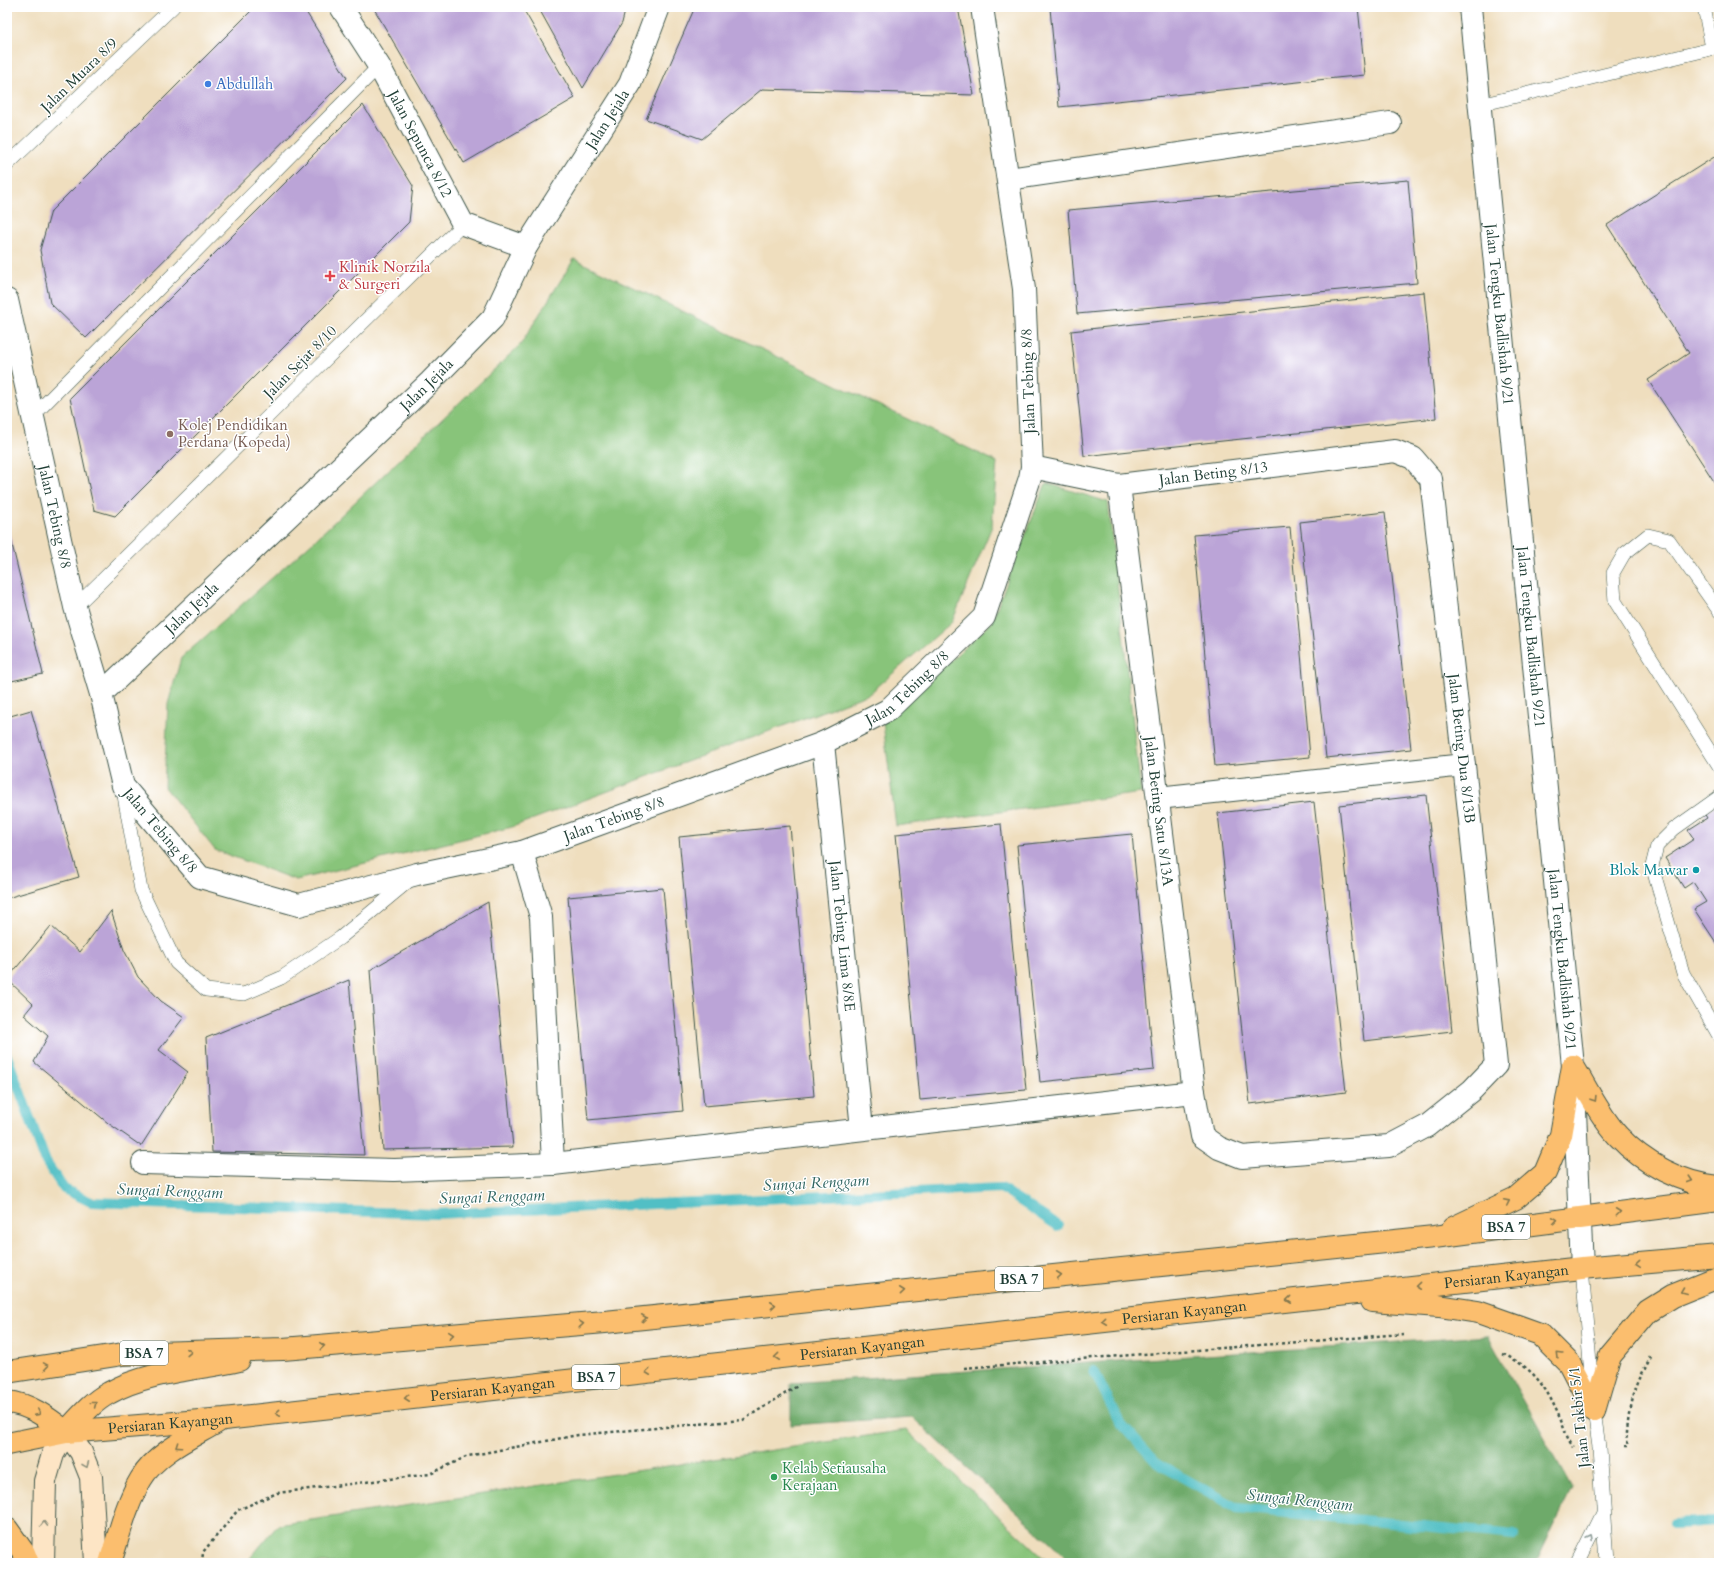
<svg xmlns="http://www.w3.org/2000/svg" width="1726" height="1570" font-family="Cardo,serif">
	<style>
		.green { fill: #88c47a; stroke: #548057 }
		.forest { fill: #6eaa6a; stroke: #46744f }
		.lines { fill: none; stroke-linecap: round; stroke-linejoin: round }
		.stream { stroke: #51bfc5; stroke-width: 10 }
		.building { fill: #bba4d7 }
		.service-casing { stroke: #3e5549; stroke-width: 14 }
		.minor-casing { stroke: #3e5549; stroke-width: 24 }
		.tertiary-casing { stroke: #3e5549; stroke-width: 24 }
		.secondary-casing { stroke: #3e5549; stroke-width: 24 }
		.primary-casing { stroke: #3e5549; stroke-width: 24 }
		.path { stroke: #3e5549; stroke-width: 2.5; stroke-dasharray: 3 3; stroke-linecap: butt }
		.service { stroke: #fff; stroke-width: 13 }
		.minor { stroke: #fff; stroke-width: 22 }
		.tertiary { stroke: #fff; stroke-width: 22 }
		.secondary { stroke: #fde5c5; stroke-width: 22 }
		.primary { stroke: #fbbe6e; stroke-width: 22 }
		.oneway { stroke: #82774e }
		.oneway2 { stroke: #8e917c }
		.oneway3 { stroke: #8f9e9a }
		.shop-dot { fill: #3f7fe0; stroke: #fff; stroke-width: 1.5 }
		.health-dot { fill: #e0444e; stroke: #fff; stroke-width: 1.5 }
		.education-dot { fill: #8d6e63; stroke: #fff; stroke-width: 1.5 }
		.culture-dot { fill: #0f9aa8; stroke: #fff; stroke-width: 1.5 }
		.leisure-dot { fill: #2e9e5b; stroke: #fff; stroke-width: 1.5 }
		.labels { text-anchor: middle; stroke-width: 3; stroke-linejoin: round; paint-order: stroke }
		.shield { fill: #fff; stroke: #627771; stroke-width: 1 }
		.shield-label { font-size: 14px; font-weight: bold; fill: #1f3d34 }
		.street-label { font-size: 15px; fill: #1f3d34; stroke: #fff }
		.shop-label { font-size: 15px; fill: #366cbe; stroke: #fff; text-anchor: start }
		.health-label { font-size: 15px; fill: #be3a42; stroke: #fff; text-anchor: start }
		.education-label { font-size: 15px; fill: #785e54; stroke: #fff; text-anchor: start }
		.culture-label { font-size: 15px; fill: #0d838f; stroke: #fff; text-anchor: end }
		.leisure-label { font-size: 15px; fill: #27864d; stroke: #fff; text-anchor: start }
		.water-label { font-size: 16px; font-style: italic; fill: #2e6460; stroke: #fff }
	</style>
	<rect width="100%" height="100%" fill="#fff"/>
	<filter id="ink" filterUnits="userSpaceOnUse"><feTurbulence type="fractalNoise" baseFrequency=".025" numOctaves="2"/><feDisplacementMap in="SourceGraphic" scale="8" xChannelSelector="R" yChannelSelector="G"/><feConvolveMatrix kernelMatrix="1 2 1 2 8 2 1 2 1" color-interpolation-filters="sRGB"/></filter>
	<filter id="wash" filterUnits="userSpaceOnUse"><feTurbulence type="fractalNoise" baseFrequency=".012" numOctaves="4" result="noise"/><feDisplacementMap in="SourceGraphic" scale="16" xChannelSelector="R" yChannelSelector="G"/><feGaussianBlur stdDeviation="0.9" result="paint"/><feColorMatrix in="noise" values="0 0 0 0 0 0 0 0 0 0 0 0 0 0 0 0 0 1.4 0 .05"/><feComposite in="paint" operator="in"/></filter>
	<g filter="url(#wash)">
		<rect width="100%" height="100%" fill="#efdebe"/>
		<!-- green -->
		<path class="green" d="M574,259L997,462L992,526L952,622L869,694L512,827L296,880L215,850L164,786L168,704L181,658L314,541L521,344Z
			M1046,483L1108,502L1141,793L896,826L883,723L991,623Z
			M906,1430L1049,1563H246L278,1525Z"/>
		<!-- forest -->
		<path class="forest" d="M1488,1336L1572,1488L1536,1563H1072L912,1417L791,1425V1383Z"/>
		<g class="lines">
			<!-- stream -->
			<path class="stream" d="M7,1056L46,1162L64,1189L91,1202L436,1214L1001,1188L1058,1226
				M1094,1371L1119,1421L1157,1463L1237,1508L1515,1535
				M1673,1523L1719,1521"/>
		</g>
		<g id="blocks">
			<!-- building -->
			<path class="building" d="M255,7H303L347,78L86,338L50,303L40,250L51,211Z
				M373,7H522L575,98L464,163Z
				M538,7H626L622,23L583,88Z
				M695,7H958L974,95L762,89L702,139L646,119Z
				M1358,7L1365,75L1059,107L1050,8Z
				M363,105L413,186L409,222L115,516L94,510L70,398Z
				M1719,154V489L1648,380L1689,353L1607,225Z
				M1408,180L1417,283L1077,314L1068,210Z
				M1424,292L1436,418L1084,456L1071,331Z
				M1385,512L1411,749L1326,758L1300,522Z
				M7,523L43,674L7,682Z
				M1290,527L1310,757L1215,766L1194,535Z
				M31,710L79,877L7,898V717Z
				M1426,795L1452,1031L1364,1041L1339,805Z
				M1314,802L1346,1092L1250,1104L1218,813Z
				M1719,803V947L1694,909L1706,902L1693,882L1684,888L1665,858L1694,839L1688,830L1707,818L1704,813Z
				M1001,824L1026,1090L920,1100L896,834Z
				M790,826L814,1096L704,1106L679,837Z
				M1132,834L1154,1070L1040,1082L1017,845Z
				M663,888L683,1111L588,1120L568,897Z
				M488,902L513,1147L383,1150L370,970Z
				M111,911L124,950L138,977L161,1001L184,1017L159,1050L188,1072L141,1146L108,1123L34,1062L48,1036L24,1015L33,1004L7,979L51,926L80,952Z
				M349,980L364,1155L212,1152L206,1038Z"/>
		</g>
	</g>
	<g filter="url(#ink)">
		<use href="#blocks" fill-opacity="0" stroke="#3e5549" stroke-width="1"/>
		<g class="lines">
			<defs>
				<path id="service" d="M1704,7L1712,48
					M1480,105L1719,47
					M7,165L173,7
					M32,417L379,66
					M75,607L463,224
					M1719,611L1669,540L1648,535L1624,554L1613,573L1615,601L1719,766
					M123,790L141,890L176,963L206,990L244,994L281,978L340,938L410,880
					M1719,797L1674,829L1657,846L1652,866L1683,973L1719,1036
					M1582,1268L1594,1411L1599,1447L1607,1563
					M1578,1563L1603,1513"/>
				<g id="minor">
					<path id="s1" d="M341,7L379,66L463,224L526,247"/>
					<path d="M1008,179L1390,123"/>
					<path id="s2" d="M7,300L75,607L101,694L123,786L200,877L299,905L417,874L522,852L823,743L888,710L984,617L1030,478L1032,467L1024,289L982,7"/>
					<path id="s3" d="M1032,467L1119,485L1395,451L1413,458L1431,479L1464,765L1496,1065L1472,1090L1427,1126L1389,1146L1242,1157L1219,1148L1202,1136L1194,1092L1119,485"/>
					<path id="s4" d="M101,694L430,382L493,318L526,247L630,84L659,7"/>
					<path id="s5" d="M823,743L862,1129"/>
					<path d="M1158,798L1464,765"/>
					<path d="M522,852L541,917L553,1164"/>
					<path d="M143,1163L394,1170L553,1164L1194,1092"/>
				</g>
				<g id="tertiary">
					<path id="s6" d="M1470,7L1573,1066L1582,1268"/>
				</g>
				<path id="secondary" d="M43,1563L45,1481L53,1454L66,1432L81,1452L91,1477L96,1563"/>
				<g id="primary">
					<path d="M1573,1066C1586,1087 1601,1118 1618,1136C1643,1163 1682,1184 1719,1187"/>
					<path d="M1453,1228L1516,1198L1545,1173L1561,1135L1573,1066"/>
					<path d="M1372,1301L1439,1306L1478,1312L1540,1334L1569,1363L1594,1411"/>
					<path d="M7,1372L123,1354L283,1349L605,1322L1434,1237L1719,1200"/>
					<path d="M7,1402C30,1404 48,1418 66,1432"/>
					<path d="M1594,1411L1610,1356L1648,1311L1672,1296L1719,1277"/>
					<path d="M66,1432C79,1418 92,1402 109,1393C148,1371 196,1370 239,1360"/>
					<path id="s7" d="M7,1444L66,1432L224,1419L1582,1268L1719,1256"/>
					<path d="M7,1529L24,1553L28,1563"/>
					<path d="M110,1563C119,1535 126,1504 141,1479C157,1452 192,1437 217,1422"/>
				</g>
			</defs>
			<!-- service casing -->
			<use href="#service" class="service-casing"/>
			<!-- minor casing -->
			<use href="#minor" class="minor-casing"/>
			<!-- tertiary casing -->
			<use href="#tertiary" class="tertiary-casing"/>
			<!-- secondary casing -->
			<use href="#secondary" class="secondary-casing"/>
			<!-- primary casing -->
			<use href="#primary" class="primary-casing"/>
			<!-- path -->
			<path class="path" d="M1503,1354C1536,1369 1548,1390 1562,1423C1565,1431 1568,1443 1574,1448
				M964,1368L1403,1334
				M1623,1447H1626C1628,1407 1631,1391 1650,1356
				M202,1563L203,1552L238,1510L277,1493L430,1474L468,1456L578,1435L743,1420L799,1385"/>
			<!-- service -->
			<use href="#service" class="service"/>
			<!-- minor -->
			<use href="#minor" class="minor"/>
			<!-- tertiary -->
			<use href="#tertiary" class="tertiary"/>
			<!-- secondary -->
			<use href="#secondary" class="secondary"/>
			<!-- primary -->
			<use href="#primary" class="primary"/>
		</g>
		<!-- one-way arrows -->
		<defs><path id="oneway-chevron" d="M-2-3.5L2.5 0L-2 3.5" fill="none" stroke-width="1.6" stroke-linecap="round" stroke-linejoin="round"/></defs>
		<g class="oneway">
			<use href="#oneway-chevron" transform="translate(1594 1099) rotate(58)"/>
			<use href="#oneway-chevron" transform="translate(1690 1180) rotate(18)"/>
			<use href="#oneway-chevron" transform="translate(1507 1202) rotate(-26)"/>
			<use href="#oneway-chevron" transform="translate(1618 1212) rotate(-7)"/>
			<use href="#oneway-chevron" transform="translate(1555 1220) rotate(-8)"/>
			<use href="#oneway-chevron" transform="translate(1638 1263) rotate(175)"/>
			<use href="#oneway-chevron" transform="translate(1059 1275) rotate(-6)"/>
			<use href="#oneway-chevron" transform="translate(1418 1286) rotate(174)"/>
			<use href="#oneway-chevron" transform="translate(902 1291) rotate(-6)"/>
			<use href="#oneway-chevron" transform="translate(1683 1291) rotate(158)"/>
			<use href="#oneway-chevron" transform="translate(1289 1300) rotate(174)"/>
			<use href="#oneway-chevron" transform="translate(773 1305) rotate(-6)"/>
			<use href="#oneway-chevron" transform="translate(644 1318) rotate(-6)"/>
			<use href="#oneway-chevron" transform="translate(1104 1321) rotate(174)"/>
			<use href="#oneway-chevron" transform="translate(581 1324) rotate(-5)"/>
			<use href="#oneway-chevron" transform="translate(451 1335) rotate(-5)"/>
			<use href="#oneway-chevron" transform="translate(322 1346) rotate(-5)"/>
			<use href="#oneway-chevron" transform="translate(189 1352) rotate(-2)"/>
			<use href="#oneway-chevron" transform="translate(1559 1354) rotate(-135)"/>
			<use href="#oneway-chevron" transform="translate(777 1357) rotate(174)"/>
			<use href="#oneway-chevron" transform="translate(46 1366) rotate(-9)"/>
			<use href="#oneway-chevron" transform="translate(648 1372) rotate(174)"/>
			<use href="#oneway-chevron" transform="translate(407 1398) rotate(174)"/>
			<use href="#oneway-chevron" transform="translate(94 1404) rotate(-38)"/>
			<use href="#oneway-chevron" transform="translate(38 1413) rotate(26)"/>
			<use href="#oneway-chevron" transform="translate(278 1413) rotate(174)"/>
			<use href="#oneway-chevron" transform="translate(178 1446) rotate(146)"/>
		</g>
		<g class="oneway2">
			<use href="#oneway-chevron" transform="translate(86 1465) rotate(68)"/>
			<use href="#oneway-chevron" transform="translate(44 1524) rotate(-89)"/>
		</g>
		<use class="oneway3" href="#oneway-chevron" transform="translate(1591 1537) rotate(-63)"/>
	</g>
	<!-- markers -->
	<circle class="shop-dot" cx="208" cy="84" r="4"/>
	<path class="health-dot" d="M328 270h4v4h4v4h-4v4h-4v-4h-4v-4h4z"/>
	<circle class="education-dot" cx="170" cy="434" r="4"/>
	<circle class="culture-dot" cx="1696" cy="870" r="4"/>
	<circle class="leisure-dot" cx="774" cy="1477" r="4"/>
	<g class="labels">
		<!-- shield labels -->
		<g class="shield">
			<rect x="1482" y="1215" width="48" height="24" rx="3"/>
			<rect x="995" y="1267" width="48" height="24" rx="3"/>
			<rect x="120" y="1341" width="48" height="24" rx="3"/>
			<rect x="572" y="1365" width="48" height="24" rx="3"/>
		</g>
		<g class="shield-label">
			<text x="1506" y="1232">BSA 7</text>
			<text x="1019" y="1284">BSA 7</text>
			<text x="144" y="1358">BSA 7</text>
			<text x="596" y="1382">BSA 7</text>
		</g>
		<!-- street labels -->
		<g class="street-label">
			<text transform="translate(79 75) rotate(-44)" y="5">Jalan Muara 8/9</text>
			<text dy="5" stroke="none"><textPath href="#s4" startOffset="773">Jalan Jejala</textPath></text>
			<text dy="5" stroke="none"><textPath href="#s1" startOffset="158">Jalan Sepunca 8/12</textPath></text>
			<text dy="5" stroke="none"><textPath href="#s6" startOffset="309">Jalan Tengku Badlishah 9/21</textPath></text>
			<text transform="translate(300 362) rotate(-45)" y="5">Jalan Sejat 8/10</text>
			<text transform="translate(1028 381) rotate(-92)" y="5">Jalan Tebing 8/8</text>
			<text dy="5" stroke="none"><textPath href="#s4" startOffset="449">Jalan Jejala</textPath></text>
			<text dy="5" stroke="none"><textPath href="#s3" startOffset="184">Jalan Beting 8/13</textPath></text>
			<text dy="5" stroke="none"><textPath href="#s2" startOffset="222">Jalan Tebing 8/8</textPath></text>
			<text dy="5" stroke="none"><textPath href="#s4" startOffset="125">Jalan Jejala</textPath></text>
			<text dy="5" stroke="none"><textPath href="#s6" startOffset="633">Jalan Tengku Badlishah 9/21</textPath></text>
			<text dy="5" stroke="none"><textPath href="#s2" startOffset="1373">Jalan Tebing 8/8</textPath></text>
			<text dy="5" stroke="none"><textPath href="#s3" startOffset="685">Jalan Beting Dua 8/13B</textPath></text>
			<text transform="translate(1159 811) rotate(83)" y="5">Jalan Beting Satu 8/13A</text>
			<text dy="5" stroke="none"><textPath href="#s2" startOffset="1049">Jalan Tebing 8/8</textPath></text>
			<text dy="5" stroke="none"><textPath href="#s2" startOffset="558">Jalan Tebing 8/8</textPath></text>
			<text dy="5" stroke="none"><textPath href="#s5" startOffset="194">Jalan Tebing Lima 8/8E</textPath></text>
			<text dy="5" stroke="none"><textPath href="#s6" startOffset="957">Jalan Tengku Badlishah 9/21</textPath></text>
			<text dy="5" stroke="none"><textPath href="#s7" startOffset="1509">Persiaran Kayangan</textPath></text>
			<text dy="5" stroke="none"><textPath href="#s7" startOffset="1185">Persiaran Kayangan</textPath></text>
			<text dy="5" stroke="none"><textPath href="#s7" startOffset="861">Persiaran Kayangan</textPath></text>
			<text dy="5" stroke="none"><textPath href="#s7" startOffset="489">Persiaran Kayangan</textPath></text>
			<text transform="translate(1579 1417) rotate(-96)" y="5">Jalan Takbir 5/1</text>
			<text dy="5" stroke="none"><textPath href="#s7" startOffset="165">Persiaran Kayangan</textPath></text>
		</g>
		<!-- shop labels -->
		<g class="shop-label">
			<text x="216" y="89">Abdullah</text>
		</g>
		<!-- health labels -->
		<g class="health-label">
			<text x="339" y="272">Klinik Norzila<tspan x="339" dy="17">&amp; Surgeri</tspan></text>
		</g>
		<!-- education labels -->
		<g class="education-label">
			<text x="178" y="430">Kolej Pendidikan<tspan x="178" dy="17">Perdana (Kopeda)</tspan></text>
		</g>
		<!-- culture labels -->
		<g class="culture-label">
			<text x="1688" y="875">Blok Mawar</text>
		</g>
		<!-- leisure labels -->
		<g class="leisure-label">
			<text x="782" y="1473">Kelab Setiausaha<tspan x="782" dy="17">Kerajaan</tspan></text>
		</g>
		<!-- water labels -->
		<g class="water-label">
			<text transform="translate(816 1182) rotate(-3)" y="6">Sungai Renggam</text>
			<text transform="translate(170 1190) rotate(2)" y="6">Sungai Renggam</text>
			<text transform="translate(492 1196) rotate(-2)" y="6">Sungai Renggam</text>
			<text transform="translate(1300 1499) rotate(6)" y="6">Sungai Renggam</text>
		</g>
	</g>
	<!-- margin -->
	<rect width="1726" height="1570" fill="none" stroke="#fff" stroke-width="24"/>
</svg>
